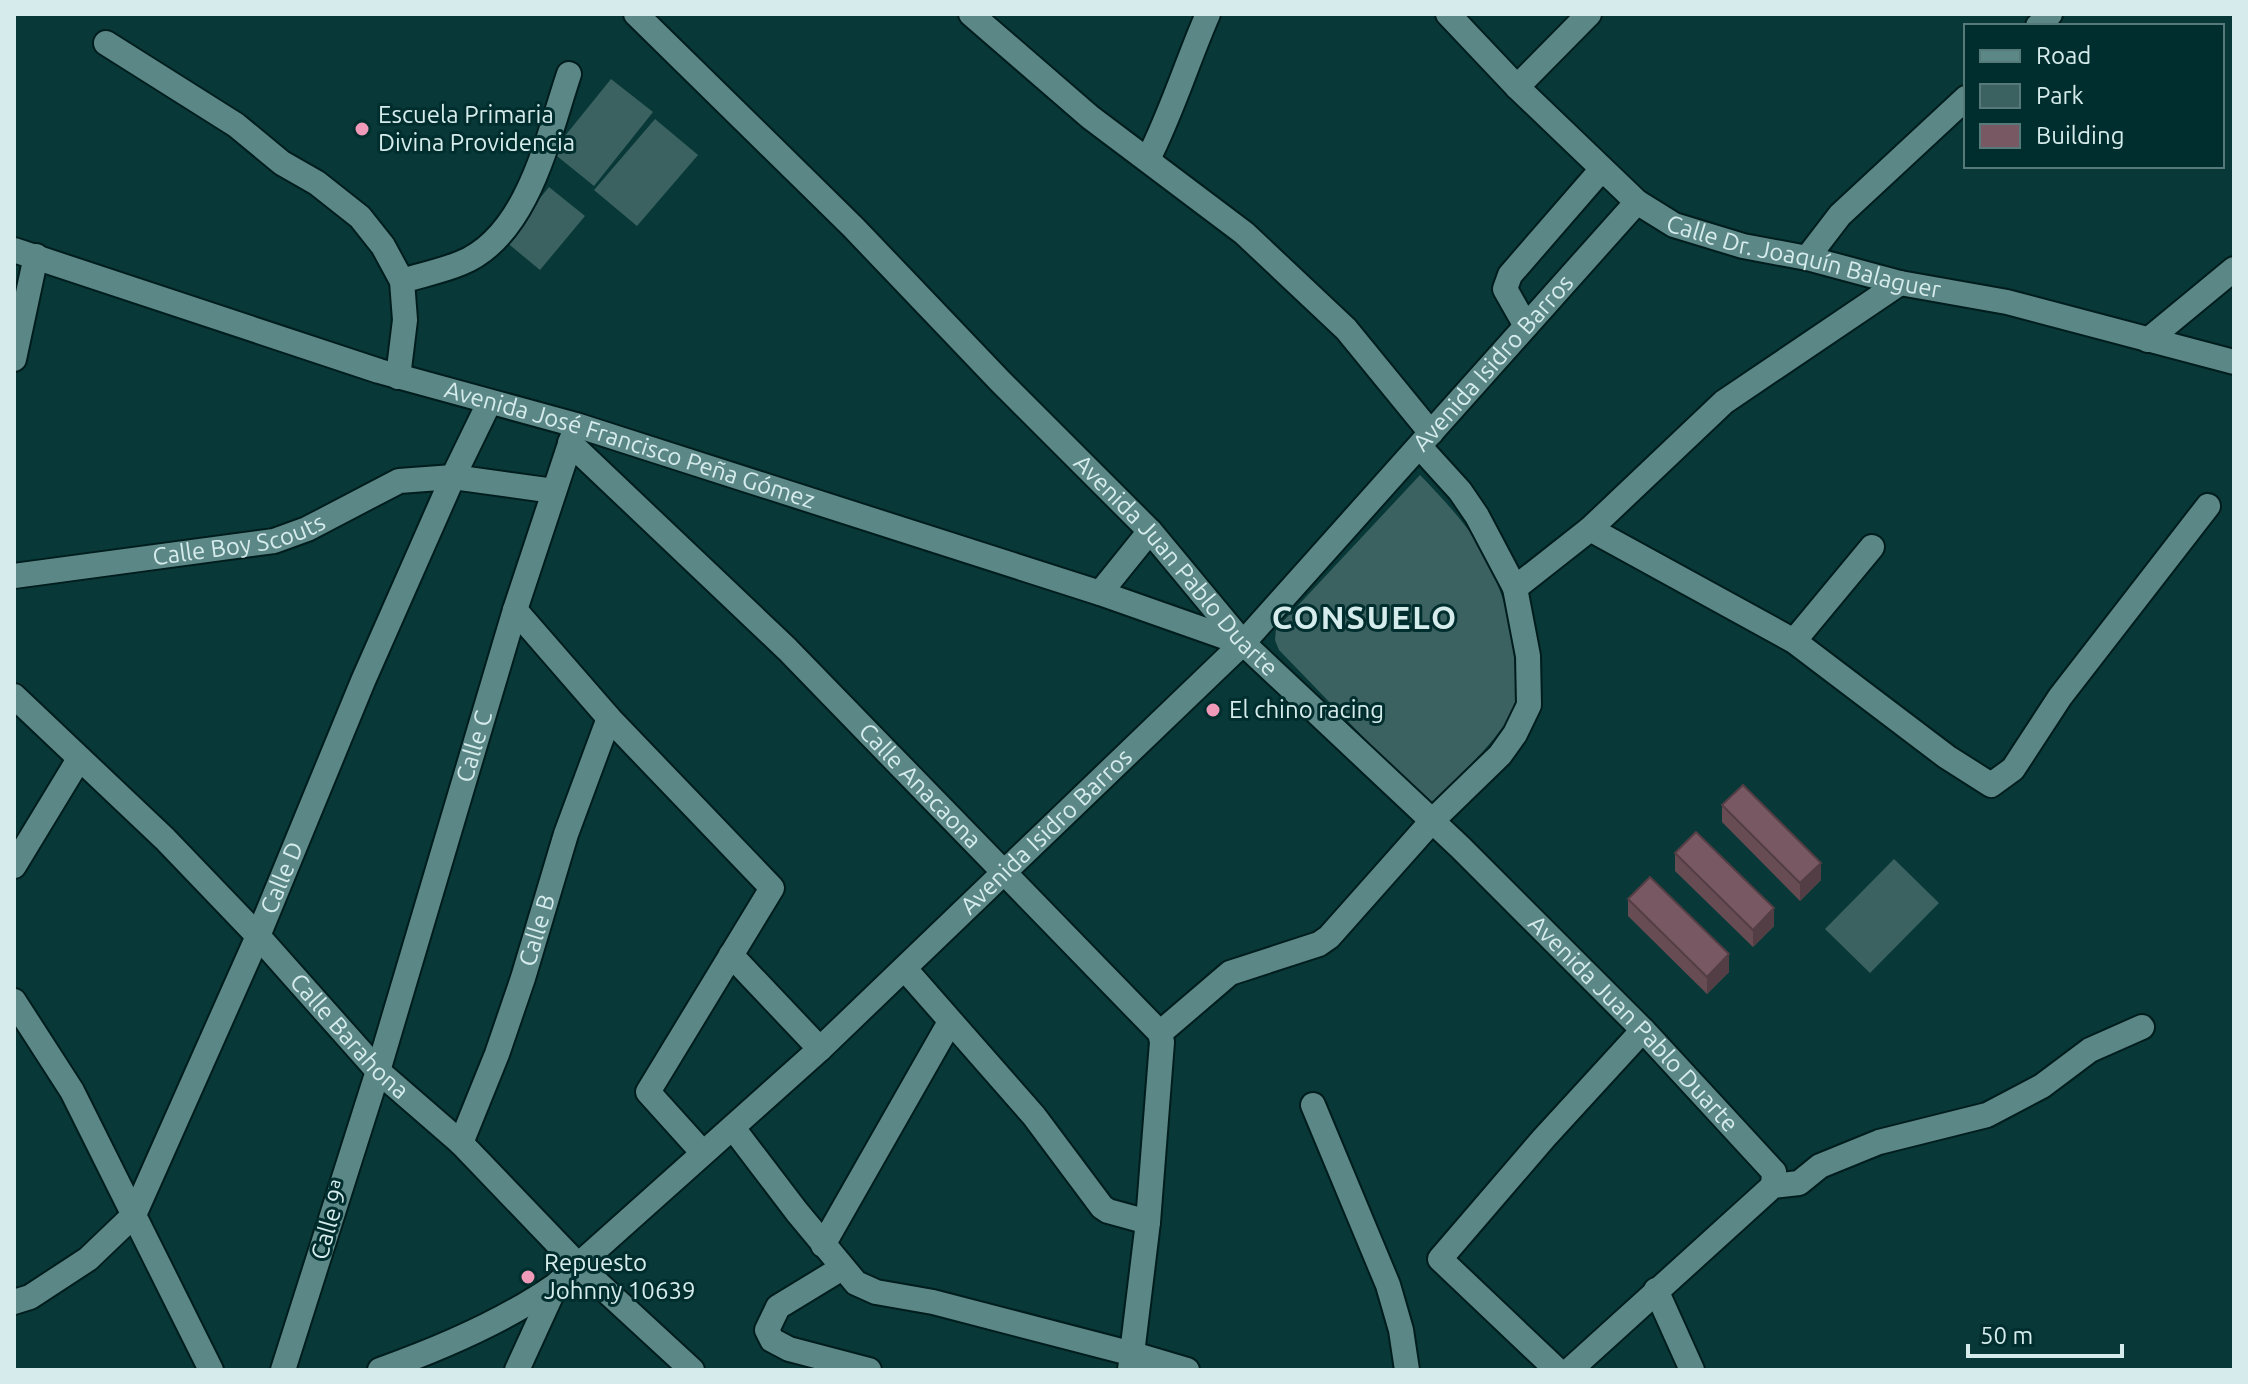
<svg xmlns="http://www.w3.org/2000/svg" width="2248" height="1384" font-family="Ubuntu,sans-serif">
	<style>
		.green { fill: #3b6261 }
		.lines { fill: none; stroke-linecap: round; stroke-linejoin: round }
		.minor-casing { stroke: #001d1d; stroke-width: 28 }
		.minor { stroke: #5b8786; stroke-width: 24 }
		.wall { fill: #674c54 }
		.shaded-wall { fill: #543e45 }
		.building { fill: #785862; stroke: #543e45; stroke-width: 2 }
		.poi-dot { fill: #ef9ab8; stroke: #002d2d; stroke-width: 3 }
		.labels { text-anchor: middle; stroke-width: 6; stroke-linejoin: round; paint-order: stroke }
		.poi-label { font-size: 24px; fill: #d6ecec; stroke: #002d2d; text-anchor: start }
		.street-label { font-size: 24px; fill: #d6ecec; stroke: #002d2d }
		.district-label { font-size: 32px; font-weight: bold; letter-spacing: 2px; fill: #d6ecec; stroke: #002d2d }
	</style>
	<rect width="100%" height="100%" fill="#083837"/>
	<!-- green -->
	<path class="green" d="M611,79L653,112L594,186L552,152Z
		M655,119L698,155L637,226L594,190Z
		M549,187L585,216L540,270L505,241Z
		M1420,475C1441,497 1462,519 1479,545C1498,573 1527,664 1518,697C1508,734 1456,778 1429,805L1279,650L1275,640L1276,629Z
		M1894,859L1939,903L1870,973L1825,929Z"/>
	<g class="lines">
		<defs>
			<g id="minor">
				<path id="s1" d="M636,14L853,227L1000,381L1150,531L1243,643L1460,847L1643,1030L1774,1172L1773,1186"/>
				<path d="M971,14L1090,117L1244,233L1346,329L1431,433"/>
				<path id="s2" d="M1448,14L1517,87L1637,202L1674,225L1743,246L1807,258L1900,283L2007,302L2234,362"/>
				<path d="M2038,26L2050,14"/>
				<path d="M106,43L236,125L282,163L317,183L360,217L383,246L402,281L405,320L398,377"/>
				<path d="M1517,87L1589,14"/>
				<path d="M1148,159C1172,112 1187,62 1208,14"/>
				<path id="s3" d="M14,250L379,371L576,425L1100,593L1242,643"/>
				<path d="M1807,258L1840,215L1966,98"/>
				<path d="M402,281C421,275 442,271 461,263C528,236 548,136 569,74"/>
				<path d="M1526,326L1505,289L1510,275L1602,169"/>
				<path d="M2148,340L2234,269"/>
				<path d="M14,359L36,256"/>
				<path id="s4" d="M570,443L787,649L1160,1033L1162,1042L1148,1222L1130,1370"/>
				<path d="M1590,529L1794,641L1947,757L1991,785L2013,769L2060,697L2208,506"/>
				<path id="s5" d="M14,576L274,541L307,529L399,481L453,477L554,491"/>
				<path d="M1515,588L1590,529L1724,402L1900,283"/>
				<path d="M1100,593L1150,531"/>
				<path d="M515,610L609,718L772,888L648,1092L703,1153"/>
				<path d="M1794,641L1872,547"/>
				<path id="s6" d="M14,696L165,839L258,936L378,1071L461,1143L578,1265L692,1370"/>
				<path d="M14,866L79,759"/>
				<path d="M731,955L820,1049"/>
				<path d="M905,969L1034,1116L1102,1207L1108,1211L1148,1222"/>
				<path d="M14,1001L72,1091L211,1370"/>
				<path d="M1160,1033L1230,973L1319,944L1329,937L1432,821L1500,755L1515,734L1529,705L1528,656L1515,588L1477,516L1460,491L1420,447"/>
				<path d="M1313,1105L1388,1285L1401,1330L1407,1370"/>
				<path d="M733,1128L797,1212L856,1283L876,1292L933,1302L1133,1354L1187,1370"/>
				<path id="s7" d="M461,1143L497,1054L523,978L566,834L609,718"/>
				<path d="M823,1245L950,1022"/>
				<path d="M842,1268L778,1307L767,1330L772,1340L789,1349L869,1370"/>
				<path d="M1656,1290L1692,1370"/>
				<path id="s8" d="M14,1302L30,1297L88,1259L134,1215L258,936L363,681L453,477L489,403"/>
				<path id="s9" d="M283,1370L378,1071L515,610L575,429"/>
				<path id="s10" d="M380,1370C442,1348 503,1322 556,1285L820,1049L1243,643L1637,202"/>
				<path d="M517,1370L555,1287"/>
				<path d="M1557,1370L1440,1259L1544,1138L1643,1030"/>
				<path d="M1570,1370L1773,1186L1799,1183L1820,1166L1879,1142L1987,1115L2042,1086L2090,1050L2142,1027"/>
			</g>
		</defs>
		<!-- minor casing -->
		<use href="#minor" class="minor-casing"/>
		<!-- minor -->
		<use href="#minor" class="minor"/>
	</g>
	<!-- wall -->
	<path class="wall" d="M1722,805L1821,880L1800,901L1722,822Z
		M1675,853L1774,926L1753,947L1675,871Z
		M1628,899L1729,972L1707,994L1628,916Z"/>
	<!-- shaded-wall -->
	<path class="shaded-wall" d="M1821,863V880L1800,901V883Z
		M1774,908V926L1753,947V930Z
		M1729,954V972L1707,994V977Z"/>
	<!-- building -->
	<path class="building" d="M1743,785L1821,863L1800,883L1722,805Z
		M1696,832L1774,908L1753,930L1675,853Z
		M1650,877L1729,954L1707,977L1628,899Z"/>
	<!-- markers -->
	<g class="poi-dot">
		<circle cx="362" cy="129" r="8"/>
		<circle cx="1213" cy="710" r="8"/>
		<circle cx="528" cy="1277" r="8"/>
	</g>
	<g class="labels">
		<!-- poi labels -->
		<g class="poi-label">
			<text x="378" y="123">Escuela Primaria<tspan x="378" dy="28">Divina Providencia</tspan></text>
			<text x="1229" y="718">El chino racing</text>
			<text x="544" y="1271">Repuesto<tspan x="544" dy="28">Johnny 10639</tspan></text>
		</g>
		<!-- street labels -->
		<g class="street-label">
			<text dy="8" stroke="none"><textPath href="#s2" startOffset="444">Calle Dr. Joaquín Balaguer</textPath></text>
			<text dy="8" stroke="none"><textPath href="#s10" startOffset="1512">Avenida Isidro Barros</textPath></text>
			<text dy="8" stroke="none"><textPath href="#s3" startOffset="646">Avenida José Francisco Peña Gómez</textPath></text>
			<text dy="8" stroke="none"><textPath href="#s5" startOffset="228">Calle Boy Scouts</textPath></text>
			<text dy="8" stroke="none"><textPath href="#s1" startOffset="772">Avenida Juan Pablo Duarte</textPath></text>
			<text dy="8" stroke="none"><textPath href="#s9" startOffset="652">Calle C</textPath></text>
			<text dy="8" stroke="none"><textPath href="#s4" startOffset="490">Calle Anacaona</textPath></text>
			<text dy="8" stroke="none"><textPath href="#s10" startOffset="864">Avenida Isidro Barros</textPath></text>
			<text dy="8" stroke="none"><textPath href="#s8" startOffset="518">Calle D</textPath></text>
			<text dy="8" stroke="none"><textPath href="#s7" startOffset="226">Calle B</textPath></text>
			<text dy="8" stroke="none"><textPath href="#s1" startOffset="1420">Avenida Juan Pablo Duarte</textPath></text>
			<text dy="8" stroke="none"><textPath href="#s6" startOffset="478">Calle Barahona</textPath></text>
			<text transform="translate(330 1220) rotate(-74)" y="8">Calle 9ª</text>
		</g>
		<!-- district labels -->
		<g class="district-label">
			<text x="1365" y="629">CONSUELO</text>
		</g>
	</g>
	<!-- border -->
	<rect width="2248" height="1384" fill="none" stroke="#d6ecec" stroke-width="32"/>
	<!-- legend -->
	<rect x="1964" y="24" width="260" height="144" fill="#002d2d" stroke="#567979" stroke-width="2"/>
	<rect x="1980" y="50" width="40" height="12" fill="#5b8786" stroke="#567979" stroke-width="2"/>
	<text x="2036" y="64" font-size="24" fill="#d6ecec">Road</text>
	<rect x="1980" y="84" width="40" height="24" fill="#3b6261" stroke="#567979" stroke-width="2"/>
	<text x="2036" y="104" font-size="24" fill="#d6ecec">Park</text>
	<rect x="1980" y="124" width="40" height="24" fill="#785862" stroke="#567979" stroke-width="2"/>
	<text x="2036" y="144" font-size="24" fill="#d6ecec">Building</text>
	<!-- scale -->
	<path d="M1968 1344v12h154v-12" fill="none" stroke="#d6ecec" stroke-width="4"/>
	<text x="1980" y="1344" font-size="24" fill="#d6ecec" stroke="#002d2d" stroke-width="6" paint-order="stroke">50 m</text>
</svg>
